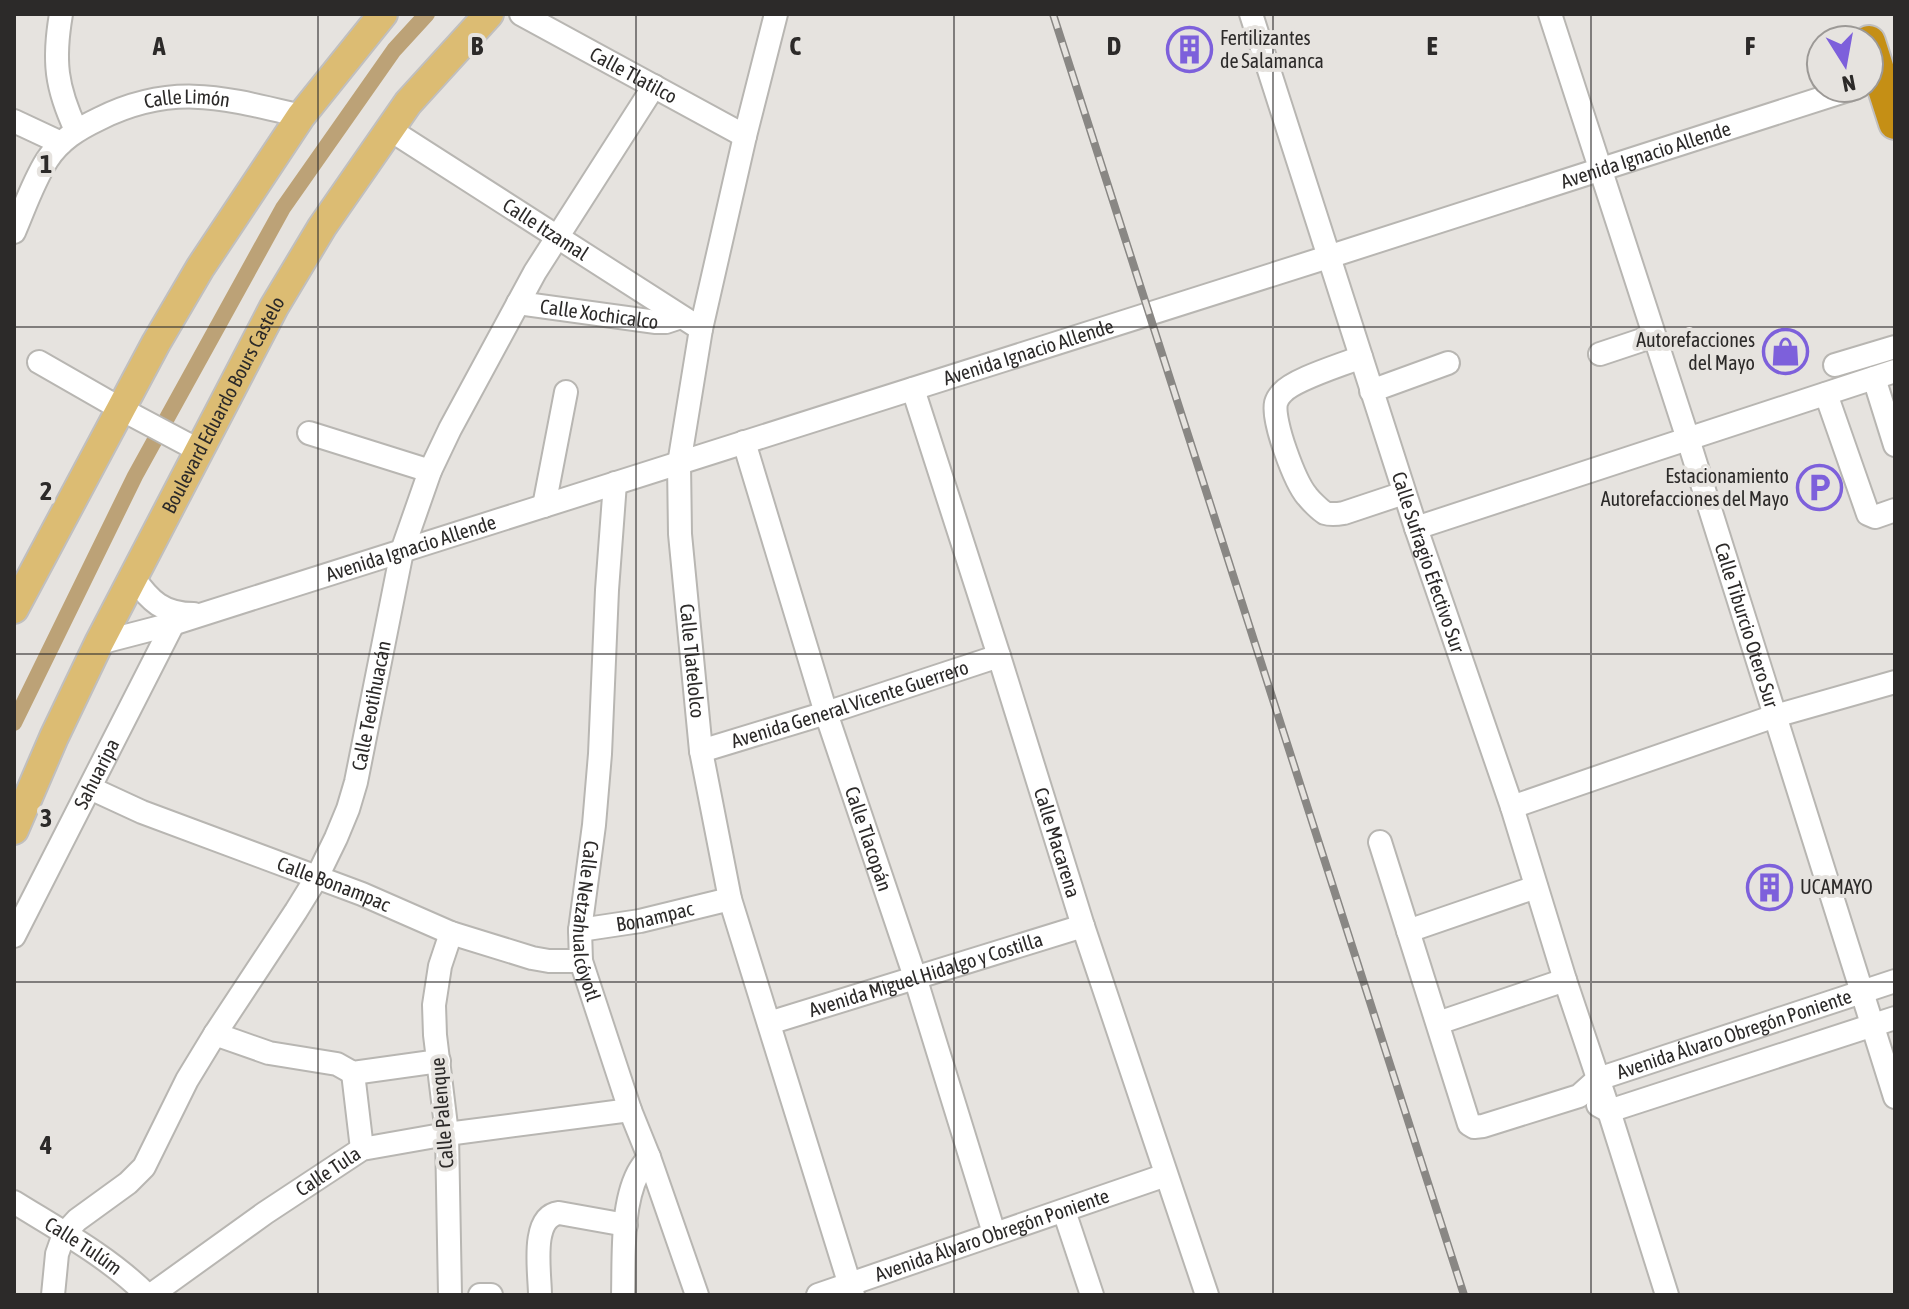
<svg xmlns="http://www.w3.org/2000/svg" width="1909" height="1309" font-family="'Asap Condensed',sans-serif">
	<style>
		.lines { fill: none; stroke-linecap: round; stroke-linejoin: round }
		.canal { stroke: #bca277; stroke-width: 16 }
		.minor-casing { stroke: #b8b6b2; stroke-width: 26 }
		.major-casing { stroke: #c0bfbf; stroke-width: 32 }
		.highway-casing { stroke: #c0bfbf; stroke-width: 36 }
		.minor { stroke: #fff; stroke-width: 22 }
		.major { stroke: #dcbc73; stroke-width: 28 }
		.highway { stroke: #c58f15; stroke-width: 32 }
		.rail-casing { stroke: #898784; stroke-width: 8 }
		.rail { stroke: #e6e3df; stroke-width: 5; stroke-dasharray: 15; stroke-linecap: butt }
		.grid { fill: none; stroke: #2c2a29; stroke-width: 2; stroke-opacity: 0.55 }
		.labels { text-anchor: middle; stroke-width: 8; stroke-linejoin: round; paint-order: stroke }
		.poi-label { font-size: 20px; fill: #2c2a29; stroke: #e6e3df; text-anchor: start }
		.street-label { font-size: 20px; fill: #2c2a29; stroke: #e6e3df }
		.grid-label { font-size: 26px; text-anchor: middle; font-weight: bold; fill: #2c2a29; stroke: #e6e3df; stroke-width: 8; stroke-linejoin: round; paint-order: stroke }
	</style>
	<rect width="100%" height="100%" fill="#e6e3df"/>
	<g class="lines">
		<!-- canal -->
		<path class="canal" d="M14,723L135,476L283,208L394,50L427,14"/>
		<defs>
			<g id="minor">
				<path d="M61,14C53,61 56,87 76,130"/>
				<path id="s1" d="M521,14L745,136"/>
				<path id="s2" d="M776,14L745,136L701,329L679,464L680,534L701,751L730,899L853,1295"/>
				<path id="s3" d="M1251,14L1416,528L1512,807L1565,980L1609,1111L1667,1295"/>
				<path id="s4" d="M1550,14L1688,439L1895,1097"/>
				<path d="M14,121L61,143"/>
				<path id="s5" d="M389,129L701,329"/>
				<path id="s6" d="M14,232C24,209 33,182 47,160C60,140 78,129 99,119C173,82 225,98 301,116"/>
				<path id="s7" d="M518,303L656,322H666L681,317"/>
				<path d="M1600,354L1654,336"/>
				<path d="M1361,357C1342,365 1294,379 1282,393C1279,396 1277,399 1276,403C1272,421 1295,482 1307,496C1311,501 1320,510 1325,513C1331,515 1338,514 1344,513L1404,493"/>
				<path d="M39,362L121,409L200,451"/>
				<path d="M1835,365L1895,347"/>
				<path d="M1874,378L1895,445"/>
				<path id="s8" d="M913,389L999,656L1083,926L1207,1295"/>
				<path d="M1371,391L1448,363"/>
				<path d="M1826,394L1868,514L1875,517L1895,510"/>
				<path d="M309,433L430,471"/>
				<path id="s9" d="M744,442L826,713L915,977L994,1233"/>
				<path id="s10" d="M615,483L607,590L600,754L594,825L580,930L581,961L630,1110L649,1157L697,1295"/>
				<path d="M544,506L566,392"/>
				<path d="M1416,528L1895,371"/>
				<path d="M133,577C150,601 163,614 194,614"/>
				<path id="s11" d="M99,643L172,624L1328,257L1854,88"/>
				<path id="s12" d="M701,751L826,713L999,656"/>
				<path id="s13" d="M90,788L142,812L362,894L451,933L532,958L549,961H581"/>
				<path d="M1512,807L1775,716L1895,682"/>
				<path id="s14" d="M1380,842L1469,1124L1474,1127L1483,1126L1579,1096L1598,1079L1895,981"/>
				<path id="s15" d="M580,930L640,921L730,899"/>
				<path d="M1408,931L1536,887"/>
				<path id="s16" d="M14,936L176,618"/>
				<path id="s17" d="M769,1023L1083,926"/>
				<path d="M1438,1023L1565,980"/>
				<path d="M215,1034L269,1053L337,1064L353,1073L439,1061"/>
				<path d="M353,1073L362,1149"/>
				<path d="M1598,1105L1609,1111L1895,1018"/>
				<path id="s18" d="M14,1202C59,1230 109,1257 147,1295"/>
				<path d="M1064,1211L1092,1295"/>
				<path id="s19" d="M53,1295L57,1254L64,1234L77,1220L128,1183L144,1167L187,1080L215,1034L296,911L317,877L336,838L348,809L356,782L402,551L430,471L450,429L535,272L654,86"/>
				<path id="s20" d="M151,1295L265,1213L362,1149L447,1134L630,1110"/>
				<path d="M450,1295L447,1134L435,1035L434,1005L440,966L451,933"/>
				<path d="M480,1295H491"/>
				<path d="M540,1295C540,1273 530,1217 559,1213L626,1225"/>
				<path d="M623,1295C624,1258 621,1206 638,1173C641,1167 645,1162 649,1157"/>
				<path id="s21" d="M818,1295L1166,1175"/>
			</g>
			<g id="major">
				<path d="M14,609L156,343L200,268L301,116L383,14"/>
				<path id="s22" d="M14,830L54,737L99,643L274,307L322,227L408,103L489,14"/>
			</g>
			<path id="highway" d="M1869,42L1895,123"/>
		</defs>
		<!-- minor casing -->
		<use href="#minor" class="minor-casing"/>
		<!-- major casing -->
		<use href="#major" class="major-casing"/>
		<!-- highway casing -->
		<use href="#highway" class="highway-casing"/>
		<!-- minor -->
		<use href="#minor" class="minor"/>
		<!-- major -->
		<use href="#major" class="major"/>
		<!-- highway -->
		<use href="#highway" class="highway"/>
		<defs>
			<path id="rail" d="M1053,14L1464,1295"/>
		</defs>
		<!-- rail casing -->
		<use href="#rail" class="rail-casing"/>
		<!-- rail -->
		<use href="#rail" class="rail"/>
	</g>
	<!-- grid -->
	<path class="grid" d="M318,14V1295M636,14V1295M954,14V1295M1273,14V1295M1591,14V1295M14,327H1895M14,654H1895M14,982H1895"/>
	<!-- icons -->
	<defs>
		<symbol id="building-ring" viewBox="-11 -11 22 22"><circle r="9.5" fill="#e6e3df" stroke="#7d60db" stroke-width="1.5"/><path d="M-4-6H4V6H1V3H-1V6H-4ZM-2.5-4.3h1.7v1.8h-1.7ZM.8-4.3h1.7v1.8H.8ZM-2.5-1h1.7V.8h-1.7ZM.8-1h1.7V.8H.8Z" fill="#7d60db"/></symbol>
		<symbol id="shop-ring" viewBox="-11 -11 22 22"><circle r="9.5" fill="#e6e3df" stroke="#7d60db" stroke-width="1.5"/><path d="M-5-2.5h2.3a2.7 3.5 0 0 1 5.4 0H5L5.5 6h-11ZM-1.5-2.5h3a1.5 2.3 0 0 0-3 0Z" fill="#7d60db"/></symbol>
		<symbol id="parking-ring" viewBox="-11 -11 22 22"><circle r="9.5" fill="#e6e3df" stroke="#7d60db" stroke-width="1.5"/><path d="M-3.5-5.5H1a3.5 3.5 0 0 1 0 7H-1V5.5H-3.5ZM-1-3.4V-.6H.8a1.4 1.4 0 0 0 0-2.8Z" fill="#7d60db"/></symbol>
	</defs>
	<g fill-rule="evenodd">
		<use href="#building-ring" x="1164" y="24" width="51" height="51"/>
		<use href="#shop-ring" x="1760" y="326" width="51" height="51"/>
		<use href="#parking-ring" x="1794" y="462" width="51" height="51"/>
		<use href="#building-ring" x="1744" y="862" width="51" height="51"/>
	</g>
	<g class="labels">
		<!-- poi labels -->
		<g class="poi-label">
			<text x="1220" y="45">Fertilizantes<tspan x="1220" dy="23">de Salamanca</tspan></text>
			<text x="1755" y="347" text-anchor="end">Autorefacciones<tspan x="1755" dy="23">del Mayo</tspan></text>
			<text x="1789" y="483" text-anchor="end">Estacionamiento<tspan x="1789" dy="23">Autorefacciones del Mayo</tspan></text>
			<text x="1800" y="894">UCAMAYO</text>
		</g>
		<!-- street labels -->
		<g class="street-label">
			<text dy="7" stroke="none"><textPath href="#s1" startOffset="128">Calle Tlatilco</textPath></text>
			<text dy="7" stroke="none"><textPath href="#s6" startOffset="238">Calle Limón</textPath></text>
			<text dy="7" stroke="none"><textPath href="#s11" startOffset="1622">Avenida Ignacio Allende</textPath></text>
			<text dy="7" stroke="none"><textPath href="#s5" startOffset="186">Calle Itzamal</textPath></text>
			<text dy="7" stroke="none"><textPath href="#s7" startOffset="82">Calle Xochicalco</textPath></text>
			<text dy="7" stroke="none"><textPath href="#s11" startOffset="974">Avenida Ignacio Allende</textPath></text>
			<text dy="7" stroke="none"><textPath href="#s22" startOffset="474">Boulevard Eduardo Bours Castelo</textPath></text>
			<text dy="7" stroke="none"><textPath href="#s11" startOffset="326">Avenida Ignacio Allende</textPath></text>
			<text dy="7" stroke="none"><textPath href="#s3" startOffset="576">Calle Sufragio Efectivo Sur</textPath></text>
			<text dy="7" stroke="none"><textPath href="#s4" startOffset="642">Calle Tiburcio Otero Sur</textPath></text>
			<text dy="7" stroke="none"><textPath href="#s2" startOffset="658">Calle Tlatelolco</textPath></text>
			<text dy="7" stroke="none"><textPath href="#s12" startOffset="156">Avenida General Vicente Guerrero</textPath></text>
			<text dy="7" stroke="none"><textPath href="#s19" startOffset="686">Calle Teotihuacán</textPath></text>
			<text dy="7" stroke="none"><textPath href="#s16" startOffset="182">Sahuaripa</textPath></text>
			<text dy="7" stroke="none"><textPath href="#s9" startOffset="416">Calle Tlacopán</textPath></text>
			<text dy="7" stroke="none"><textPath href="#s8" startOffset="476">Calle Macarena</textPath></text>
			<text dy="7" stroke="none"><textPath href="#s13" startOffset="262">Calle Bonampac</textPath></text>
			<text dy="7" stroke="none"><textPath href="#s15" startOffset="76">Bonampac</textPath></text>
			<text dy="7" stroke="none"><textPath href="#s10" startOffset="440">Calle Netzahualcóyotl</textPath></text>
			<text dy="7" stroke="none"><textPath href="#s17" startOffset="164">Avenida Miguel Hidalgo y Costilla</textPath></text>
			<text dy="7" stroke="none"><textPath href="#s14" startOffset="580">Avenida Álvaro Obregón Poniente</textPath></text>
			<text transform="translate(442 1113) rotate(-95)" y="7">Calle Palenque</text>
			<text dy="7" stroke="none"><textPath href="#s20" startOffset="216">Calle Tula</textPath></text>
			<text dy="7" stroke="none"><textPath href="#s21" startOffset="184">Avenida Álvaro Obregón Poniente</textPath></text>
			<text dy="7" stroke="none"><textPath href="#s18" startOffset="82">Calle Tulúm</textPath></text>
		</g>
	</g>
	<g class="grid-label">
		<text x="159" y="55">A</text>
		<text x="477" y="55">B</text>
		<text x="795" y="55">C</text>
		<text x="1114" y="55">D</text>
		<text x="1432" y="55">E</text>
		<text x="1750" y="55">F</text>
		<text x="46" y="173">1</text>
		<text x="46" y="500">2</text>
		<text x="46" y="827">3</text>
		<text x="46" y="1154">4</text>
	</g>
	<!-- border -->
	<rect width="1909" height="1309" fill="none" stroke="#2c2a29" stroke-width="32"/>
	<!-- north arrow -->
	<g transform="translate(1845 64) rotate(169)"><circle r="38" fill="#e6e3df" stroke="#9c9996" stroke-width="2"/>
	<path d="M0-6L14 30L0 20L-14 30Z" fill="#7d60db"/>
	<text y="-12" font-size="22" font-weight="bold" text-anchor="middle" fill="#2c2a29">N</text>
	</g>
</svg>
